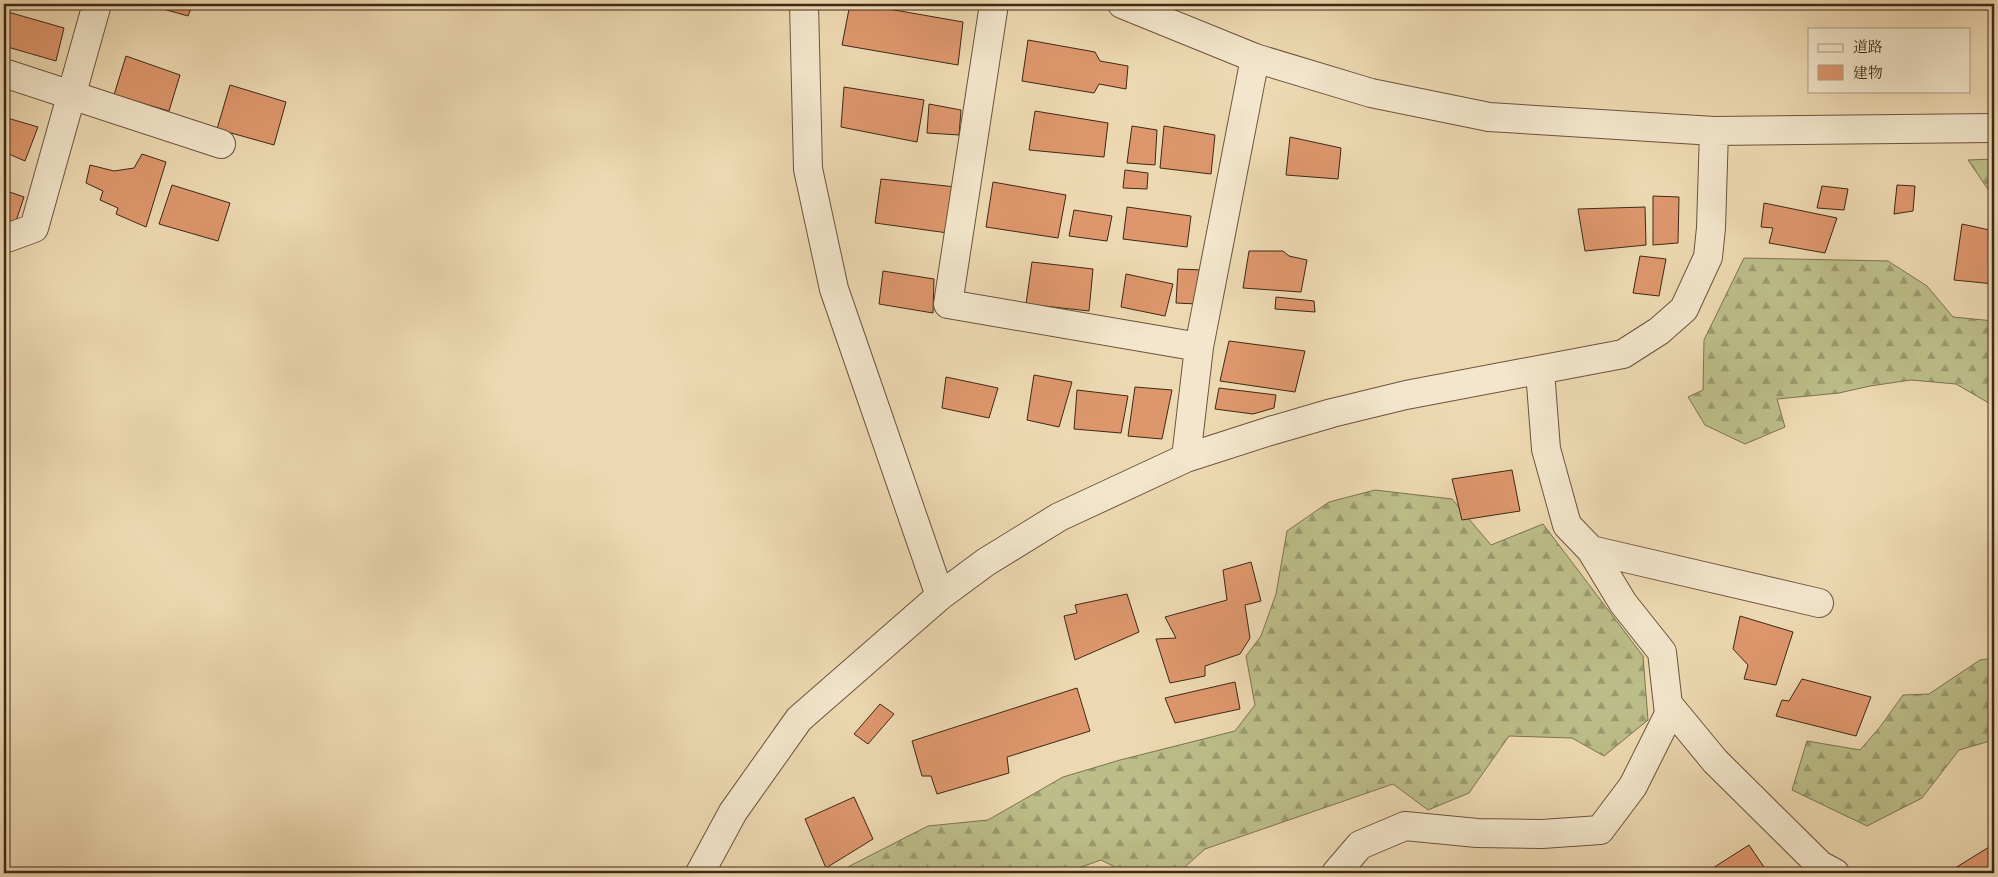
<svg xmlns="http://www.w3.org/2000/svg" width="1998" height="877" font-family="'IM FELL Great Primer','Noto Serif JP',serif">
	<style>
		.forest { fill: url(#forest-firs); stroke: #7d7350 }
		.building { fill: #de976d; stroke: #3e2816 }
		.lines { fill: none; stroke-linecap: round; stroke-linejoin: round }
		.minor-casing { stroke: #6a543d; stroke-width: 30 }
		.minor { stroke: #f3e6cc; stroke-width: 28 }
	</style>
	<defs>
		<pattern id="forest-firs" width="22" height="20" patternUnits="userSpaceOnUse" patternTransform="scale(1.25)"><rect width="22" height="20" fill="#bcbe89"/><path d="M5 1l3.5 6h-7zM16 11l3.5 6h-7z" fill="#9a9a6f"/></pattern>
	</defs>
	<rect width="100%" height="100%" fill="#edd9b1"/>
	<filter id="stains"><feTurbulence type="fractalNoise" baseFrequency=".004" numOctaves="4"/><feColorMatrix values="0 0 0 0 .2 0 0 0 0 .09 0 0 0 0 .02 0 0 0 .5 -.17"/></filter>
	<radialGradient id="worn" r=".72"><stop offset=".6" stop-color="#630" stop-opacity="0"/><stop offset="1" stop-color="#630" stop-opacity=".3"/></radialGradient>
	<!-- forest -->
	<path class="forest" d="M1994,159V198L1968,160Z
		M1744,258L1888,261L1927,286L1953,317L1994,321V406L1956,384L1911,380L1870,386L1839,393L1777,399L1785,427L1745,444L1705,425L1688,397L1703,390L1704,340Z
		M1375,490L1452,499L1491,545L1543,524L1643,656L1648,720L1604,756L1572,738L1509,736L1469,793L1428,810L1393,784L1205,849L1178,873H1127L1101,860L1064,873H836L928,826L988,820L1063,777L1120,760L1235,731L1255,705L1246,656L1261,636L1276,594L1287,531L1329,502Z
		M1994,658V744L1990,741L1959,750L1922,798L1867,826L1792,790L1807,741L1860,750L1880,727L1903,695L1929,694L1980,660Z"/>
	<!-- building -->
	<path class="building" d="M145,4H193L188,16Z
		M850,4H860L963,22L958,65L842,45Z
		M8,12L64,28L56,61L4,46V25Z
		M1028,40L1095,52L1100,61L1128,66L1126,89L1099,84L1094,93L1022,81Z
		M126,56L180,75L169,111L114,95Z
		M230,85L286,102L274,145L217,129Z
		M844,87L924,100L917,142L841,127Z
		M929,104L961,110L959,135L927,133Z
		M1035,111L1108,123L1104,157L1029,150Z
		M4,117L38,127L25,161L4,152Z
		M1132,126L1157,130L1155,165L1127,163Z
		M1164,126L1215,135L1211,174L1160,168Z
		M1290,137L1341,148L1338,179L1286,175Z
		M142,154L166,162L146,227L116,214L118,208L100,200L103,191L86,183L90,165L114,171L134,168Z
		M1125,170L1148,173L1147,189L1123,188Z
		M881,179L956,187L948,233L875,223Z
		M993,182L1066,195L1058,238L986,227Z
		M172,185L230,203L218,241L159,224Z
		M1897,185L1915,186L1913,211L1894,214Z
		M1822,186L1848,189L1844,210L1817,208Z
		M4,190L24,197L14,227L4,232Z
		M1653,196L1679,197L1678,243L1653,245Z
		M1764,203L1837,218L1825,253L1769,243L1773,228L1761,227Z
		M1127,207L1191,216L1187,247L1123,239Z
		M1645,207L1646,245L1585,251L1578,209Z
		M1074,210L1112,216L1107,241L1069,236Z
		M1962,224L1994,231V284L1954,280Z
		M1249,251H1283L1289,256L1307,260L1301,292L1243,288Z
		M1640,256L1666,259L1659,296L1633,293Z
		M1032,262L1093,269L1089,311L1026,304Z
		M1178,269L1202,270L1197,304L1176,303Z
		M883,271L934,279L933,313L879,304Z
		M1126,274L1173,284L1165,316L1121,307Z
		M4,290L8,291L4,304Z
		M1276,297L1314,301L1315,312L1275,309Z
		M1229,341L1305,351L1295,392L1220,381Z
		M1034,375L1072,382L1059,427L1027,420Z
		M946,377L998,388L989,418L942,408Z
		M1135,387L1172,390L1162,439L1128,436Z
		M1219,388L1276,395L1274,408L1253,414L1215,409Z
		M1077,390L1128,396L1121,433L1074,429Z
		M1512,470L1520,511L1462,520L1452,479Z
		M1251,562L1261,601L1245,605L1250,638L1240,654L1205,666V676L1170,683L1156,639L1176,638L1165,617L1227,600L1223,570Z
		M1127,594L1139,632L1075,660L1064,616L1077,613L1075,605Z
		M1740,616L1793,632L1776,685L1744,679L1748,665L1733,649Z
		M1802,679L1871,697L1856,736L1776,716L1782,700L1789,701Z
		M1235,682L1240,709L1175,723L1165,698Z
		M1077,688L1090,731L1007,757L1009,773L937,794L931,776H922L912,741Z
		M880,704L894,714L868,744L854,734Z
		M854,797L873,839L826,868L805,819Z
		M1994,844V873H1947Z
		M1749,845L1768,873H1705Z"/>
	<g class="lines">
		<defs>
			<path id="minor" d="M804,4L808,169L834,289L940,596
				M994,4L948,304L1199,347L1186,458
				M1122,4L1255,58L1371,93L1489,117L1714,131L1994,128
				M4,73L221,144
				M4,239L34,228L97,4
				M1199,347L1255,58
				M1591,550L1819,603
				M1668,704L1715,761L1820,865L1835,873
				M700,873L733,812L799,719L940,596L986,562L1059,517L1186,458L1270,431L1332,413L1406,395L1623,354L1659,331L1684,309L1708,257L1711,228L1714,131
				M1336,873L1360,845L1405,826L1477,833L1542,834L1600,830L1633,786L1669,714L1662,652L1623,603L1591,550L1567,525L1546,449L1540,371"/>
		</defs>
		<!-- minor casing -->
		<use href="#minor" class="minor-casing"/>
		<!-- minor -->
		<use href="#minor" class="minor"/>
	</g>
	<!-- margin -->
	<rect width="1998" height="877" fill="none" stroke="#edd9b1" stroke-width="20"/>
	<rect x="5" y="5" width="1988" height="867" fill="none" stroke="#3e2816" stroke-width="2.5"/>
	<rect x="10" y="10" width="1978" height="857" fill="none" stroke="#3e2816"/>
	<!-- legend -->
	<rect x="1808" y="28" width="162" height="65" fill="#f3e6cc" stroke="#ab9a83"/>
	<rect x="1818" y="44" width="25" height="8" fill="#f3e6cc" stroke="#ab9a83"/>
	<text x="1853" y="52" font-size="15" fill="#3e2816">道路</text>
	<rect x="1818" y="65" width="25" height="15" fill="#de976d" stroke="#ab9a83"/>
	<text x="1853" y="78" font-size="15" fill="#3e2816">建物</text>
	<rect width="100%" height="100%" filter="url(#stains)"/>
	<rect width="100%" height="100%" fill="url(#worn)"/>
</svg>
